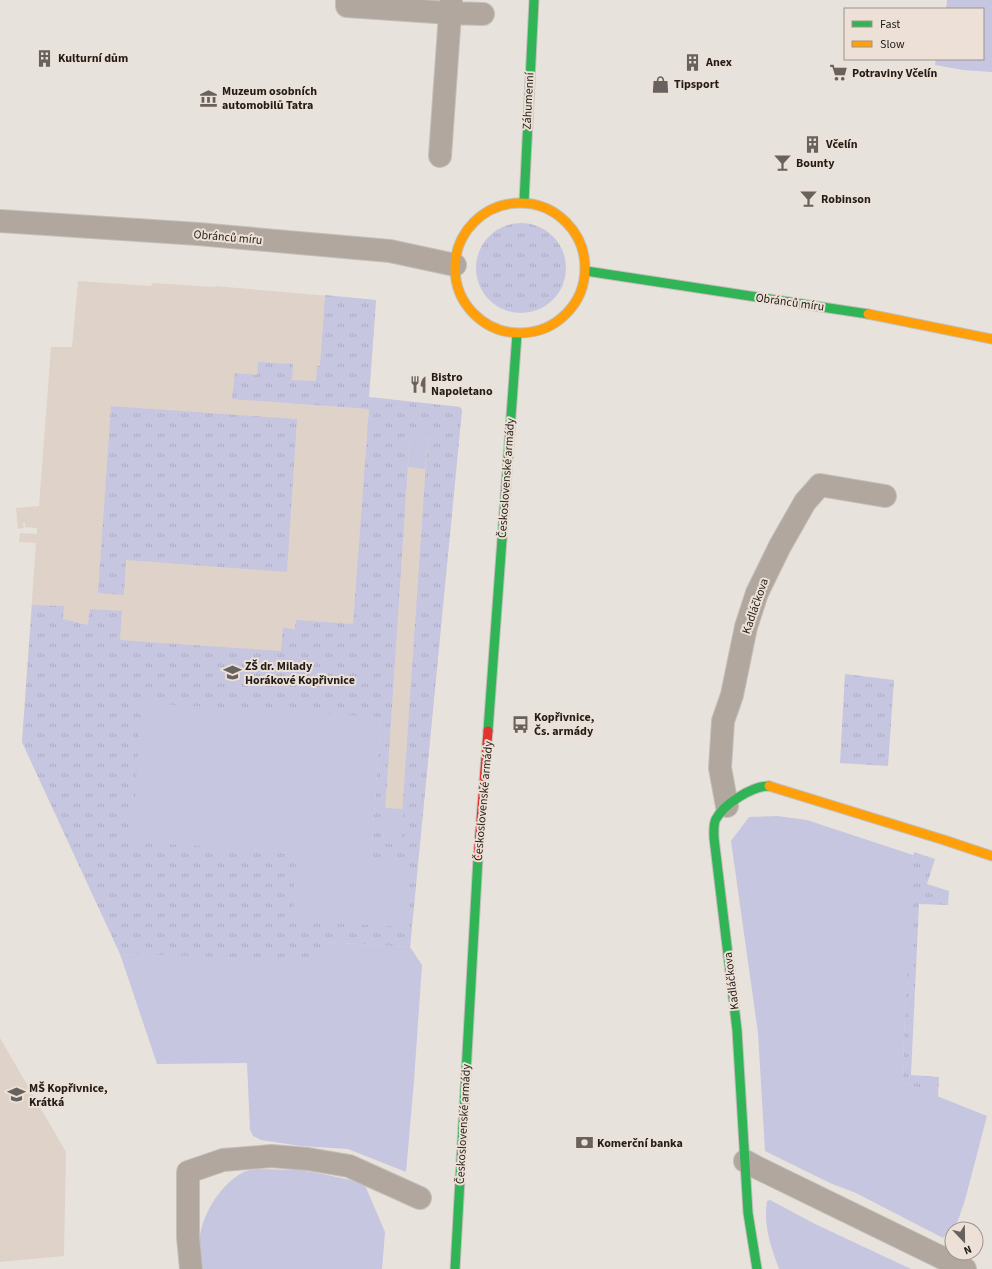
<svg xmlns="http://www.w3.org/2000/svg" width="992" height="1269" font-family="'Source Sans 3',sans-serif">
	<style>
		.built { fill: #dfd3c9 }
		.grass { fill: url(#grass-tufts); fill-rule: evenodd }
		.garden { fill: #c6c6e1 }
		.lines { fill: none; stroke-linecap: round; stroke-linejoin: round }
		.street-casing { stroke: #c3bfba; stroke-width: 24 }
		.fast-casing { stroke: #c3bfba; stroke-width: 11 }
		.slow-casing { stroke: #c3bfba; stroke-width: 11 }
		.jam-casing { stroke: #c3bfba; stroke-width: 11 }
		.street { stroke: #b1a79f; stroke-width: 22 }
		.fast { stroke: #30b455; stroke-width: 9 }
		.slow { stroke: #ff9f0a; stroke-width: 9 }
		.jam { stroke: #e5322d; stroke-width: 9 }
		.labels { text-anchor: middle; stroke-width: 4; stroke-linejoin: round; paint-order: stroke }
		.poi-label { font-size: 12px; font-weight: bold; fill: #211d19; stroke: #ede1d7; text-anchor: start }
		.street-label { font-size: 12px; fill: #211d19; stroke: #ede1d7 }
	</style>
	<defs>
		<pattern id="grass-tufts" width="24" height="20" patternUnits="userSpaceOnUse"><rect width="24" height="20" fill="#c6c6e1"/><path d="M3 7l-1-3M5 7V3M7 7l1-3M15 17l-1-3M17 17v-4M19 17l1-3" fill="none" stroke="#aaaac0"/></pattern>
	</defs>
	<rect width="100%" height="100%" fill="#e8e2dc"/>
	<!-- built -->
	<path class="built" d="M78,281L151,286L152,283L215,287V286L376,300L369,397L460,407L462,410L410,947L326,942V961L120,954L22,742L36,543L19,542L20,533L37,534V528L25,527V523H23L24,528L18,529L16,508L39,506L51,347H72Z
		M0,1038L66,1152L64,1256L0,1262Z"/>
	<!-- grass -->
	<path class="grass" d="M476 268a45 45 0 1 1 90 0a45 45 0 1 1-90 0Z
		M325,295L376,300L369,397L460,407L462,410L410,947L326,942V961L120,954L22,742L32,605L64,606L63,619L87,625L88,623L90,609L122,611L120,640L281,651L283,628L295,629L296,620L353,624L369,409L232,399L235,373L257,375L258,362L293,364L292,380L316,381L317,366H320ZM410,433L428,434L400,844L383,843ZM381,717L371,858L294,887L298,854L252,849Z
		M111,406L297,419L287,572L126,560L124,595L98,593Z
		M845,674L894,680L888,766L840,763Z
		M914,852L935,859L927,884L949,891L948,905L919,904L911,1075L939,1077L938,1097L902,1082L912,860Z"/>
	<!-- garden -->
	<path class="garden" d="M947,0H992V72L963,70L935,65L936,59H983V9H946Z
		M410,432L428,434L425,469L408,467Z
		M141,703L381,717L371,858L409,861L405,927L293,921L295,869L298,854L252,849L132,842Z
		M385,808L403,809L401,844L383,843Z
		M777,816L807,820L913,855L902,1082L987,1116L965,1200L955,1229H952V1240L944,1236L943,1238L856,1193L830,1183L765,1151L758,1033L731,841L749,817Z
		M326,942L410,947L422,965L414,1081L406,1172L348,1149L301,1146L261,1140L253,1136L250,1130L247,1063L157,1064L120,954L325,960Z
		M257,1169L298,1170L313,1172L364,1183L385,1232L382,1269H202C201,1262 199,1255 199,1248C198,1221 218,1186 242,1173C246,1170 252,1170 257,1169Z
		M770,1200L815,1224L911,1269H779C771,1247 763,1225 767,1201Z"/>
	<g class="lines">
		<defs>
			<path id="street" d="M347,0V6L450,13L483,14
				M440,156L451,0
				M0,221L198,234L390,251L455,265
				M727,806L720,768L723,721L732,695L746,627L757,593L780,546L805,502L820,485L885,496
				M745,1161L760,1169L965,1269
				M191,1269L188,1237V1172L223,1160L271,1156L308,1159L349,1166L420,1198"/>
			<path id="fast" d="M524,202L534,0
				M586,271L868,314
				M488,731L517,334
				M455,1269L478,858
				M757,1269L748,1213L737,1030L714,838C714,833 713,824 716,819C724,804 752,786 769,786"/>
			<path id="slow" d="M455 268a65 65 0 1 1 130 0a65 65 0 1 1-130 0Z
				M868,314L992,339
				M769,786L944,840L992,856"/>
			<path id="jam" d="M478,858L488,731"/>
		</defs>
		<!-- street casing -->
		<use href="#street" class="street-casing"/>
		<!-- fast casing -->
		<use href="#fast" class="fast-casing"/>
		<!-- slow casing -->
		<use href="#slow" class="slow-casing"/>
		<!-- jam casing -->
		<use href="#jam" class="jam-casing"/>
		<!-- street -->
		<use href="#street" class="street"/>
		<!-- fast -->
		<use href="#fast" class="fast"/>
		<!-- slow -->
		<use href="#slow" class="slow"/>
		<!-- jam -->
		<use href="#jam" class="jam"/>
	</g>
	<!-- icons -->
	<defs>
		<symbol id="building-bare" viewBox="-9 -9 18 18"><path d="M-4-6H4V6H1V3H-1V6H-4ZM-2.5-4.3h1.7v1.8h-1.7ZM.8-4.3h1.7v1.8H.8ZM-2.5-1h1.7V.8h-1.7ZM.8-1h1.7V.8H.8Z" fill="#67625d" stroke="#ede1d7" stroke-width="2.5" paint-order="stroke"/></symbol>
		<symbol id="supermarket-bare" viewBox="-9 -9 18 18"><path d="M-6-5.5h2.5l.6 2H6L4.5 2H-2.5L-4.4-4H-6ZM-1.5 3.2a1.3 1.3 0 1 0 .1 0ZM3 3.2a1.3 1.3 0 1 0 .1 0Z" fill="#67625d" stroke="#ede1d7" stroke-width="2.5" paint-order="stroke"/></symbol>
		<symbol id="shop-bare" viewBox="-9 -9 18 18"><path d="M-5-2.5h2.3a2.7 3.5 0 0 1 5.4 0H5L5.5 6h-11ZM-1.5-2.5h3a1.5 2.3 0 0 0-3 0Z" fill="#67625d" stroke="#ede1d7" stroke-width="2.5" paint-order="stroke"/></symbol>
		<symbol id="museum-bare" viewBox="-9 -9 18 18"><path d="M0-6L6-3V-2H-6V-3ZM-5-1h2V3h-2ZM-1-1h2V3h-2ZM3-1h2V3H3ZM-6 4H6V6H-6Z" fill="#67625d" stroke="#ede1d7" stroke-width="2.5" paint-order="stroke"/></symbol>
		<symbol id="bar-bare" viewBox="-9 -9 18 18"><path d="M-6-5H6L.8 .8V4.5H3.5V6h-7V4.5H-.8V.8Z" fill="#67625d" stroke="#ede1d7" stroke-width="2.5" paint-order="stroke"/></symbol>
		<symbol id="restaurant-bare" viewBox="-9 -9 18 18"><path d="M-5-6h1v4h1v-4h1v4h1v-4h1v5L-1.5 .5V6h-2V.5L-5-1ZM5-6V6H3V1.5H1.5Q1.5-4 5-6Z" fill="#67625d" stroke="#ede1d7" stroke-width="2.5" paint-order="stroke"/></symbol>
		<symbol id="school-bare" viewBox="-9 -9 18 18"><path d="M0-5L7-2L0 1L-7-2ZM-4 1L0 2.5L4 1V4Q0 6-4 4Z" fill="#67625d" stroke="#ede1d7" stroke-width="2.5" paint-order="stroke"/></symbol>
		<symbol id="bus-bare" viewBox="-9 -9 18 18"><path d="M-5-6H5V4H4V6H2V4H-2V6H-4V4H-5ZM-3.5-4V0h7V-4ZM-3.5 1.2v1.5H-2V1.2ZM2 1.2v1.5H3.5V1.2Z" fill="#67625d" stroke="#ede1d7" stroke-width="2.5" paint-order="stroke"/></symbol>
		<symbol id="bank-bare" viewBox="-9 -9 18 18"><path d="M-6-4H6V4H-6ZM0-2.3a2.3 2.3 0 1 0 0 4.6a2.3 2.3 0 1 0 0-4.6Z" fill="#67625d" stroke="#ede1d7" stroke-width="2.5" paint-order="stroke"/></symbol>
	</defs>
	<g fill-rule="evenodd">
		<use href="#building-bare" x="32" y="46" width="25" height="25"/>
		<use href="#building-bare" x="680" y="50" width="25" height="25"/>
		<use href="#supermarket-bare" x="826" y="60" width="25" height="25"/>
		<use href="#shop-bare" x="648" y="72" width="25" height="25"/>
		<use href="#museum-bare" x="196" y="86" width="25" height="25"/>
		<use href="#building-bare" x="800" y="132" width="25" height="25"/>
		<use href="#bar-bare" x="770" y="150" width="25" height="25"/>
		<use href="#bar-bare" x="796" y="186" width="25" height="25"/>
		<use href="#restaurant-bare" x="406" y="372" width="25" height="25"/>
		<use href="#school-bare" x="220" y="660" width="25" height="25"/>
		<use href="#bus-bare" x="508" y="712" width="25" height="25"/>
		<use href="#school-bare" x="4" y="1082" width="25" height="25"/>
		<use href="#bank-bare" x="572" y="1130" width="25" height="25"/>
	</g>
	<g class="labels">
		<!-- poi labels -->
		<g class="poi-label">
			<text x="58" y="62">Kulturní dům</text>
			<text x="706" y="66">Anex</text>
			<text x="852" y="77">Potraviny Včelín</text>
			<text x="674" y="88">Tipsport</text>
			<text x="222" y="95">Muzeum osobních<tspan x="222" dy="14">automobilů Tatra</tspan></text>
			<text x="826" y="148">Včelín</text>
			<text x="796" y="167">Bounty</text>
			<text x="821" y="203">Robinson</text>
			<text x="431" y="381">Bistro<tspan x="431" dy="14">Napoletano</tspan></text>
			<text x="245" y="670">ZŠ dr. Milady<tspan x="245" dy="14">Horákové Kopřivnice</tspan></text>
			<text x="534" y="721">Kopřivnice,<tspan x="534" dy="14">Čs. armády</tspan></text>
			<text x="29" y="1092">MŠ Kopřivnice,<tspan x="29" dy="14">Krátká</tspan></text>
			<text x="597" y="1147">Komerční banka</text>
		</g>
		<!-- street labels -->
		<g class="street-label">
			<text transform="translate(528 101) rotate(-87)" y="4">Záhumenní</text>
			<text transform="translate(228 237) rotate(5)" y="4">Obránců míru</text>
			<text transform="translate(790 302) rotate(8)" y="4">Obránců míru</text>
			<text transform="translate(506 478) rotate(-86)" y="4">Československé armády</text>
			<text transform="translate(755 606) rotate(-71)" y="4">Kadláčkova</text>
			<text transform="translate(483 801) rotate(-85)" y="4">Československé armády</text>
			<text transform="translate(731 981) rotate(-97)" y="4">Kadláčkova</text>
			<text transform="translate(463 1124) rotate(-87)" y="4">Československé armády</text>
		</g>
	</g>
	<!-- legend -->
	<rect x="844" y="8" width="140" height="52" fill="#ede1d7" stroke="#9b938b"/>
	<rect x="852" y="21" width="20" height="6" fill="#30b455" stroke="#9b938b"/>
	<text x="880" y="28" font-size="12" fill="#211d19">Fast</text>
	<rect x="852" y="41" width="20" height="6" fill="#ff9f0a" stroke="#9b938b"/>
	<text x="880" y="48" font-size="12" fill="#211d19">Slow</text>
	<!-- north arrow -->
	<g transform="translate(964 1241) rotate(158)"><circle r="19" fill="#ede1d7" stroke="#9b938b"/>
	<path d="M0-3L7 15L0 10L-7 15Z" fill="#67625d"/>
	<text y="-6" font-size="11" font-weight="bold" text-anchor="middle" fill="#211d19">N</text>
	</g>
</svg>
